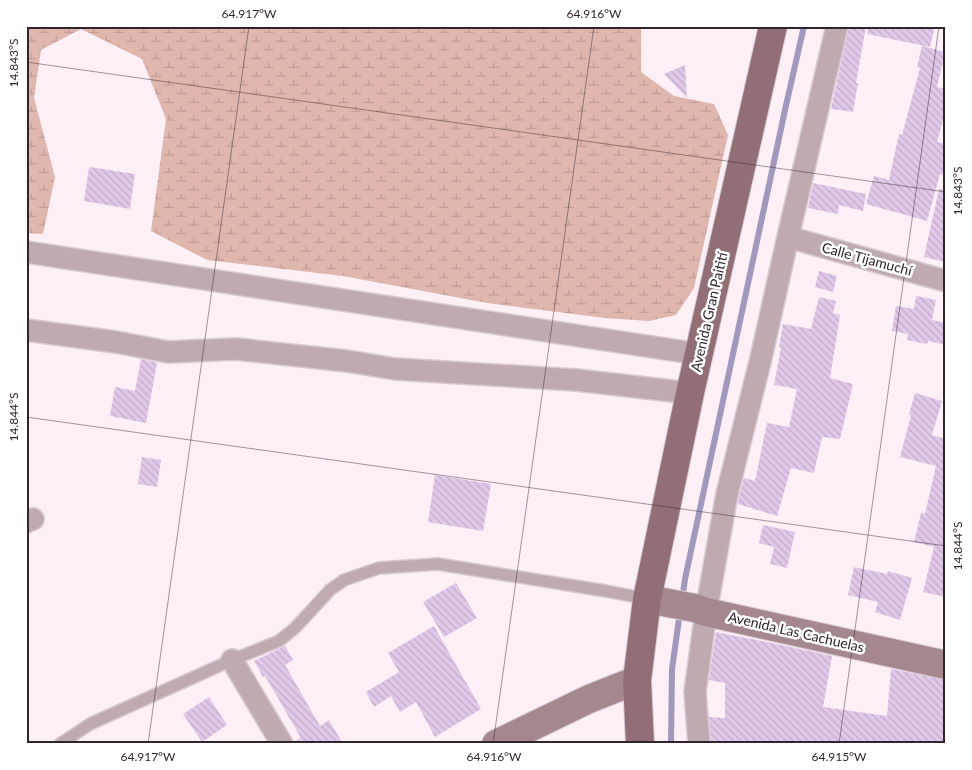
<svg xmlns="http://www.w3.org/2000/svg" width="972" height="770" font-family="Lato,sans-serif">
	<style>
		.wetland { fill: url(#wetland-marsh) }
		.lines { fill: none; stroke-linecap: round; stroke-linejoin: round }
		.stream { stroke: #a099bd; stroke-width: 6 }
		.building { fill: url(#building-back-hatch) }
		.lane-casing { stroke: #d7cad2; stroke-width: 14 }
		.street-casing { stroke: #d7cad2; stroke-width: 24 }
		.secondary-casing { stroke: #d7cad2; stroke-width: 30 }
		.primary-casing { stroke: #d7cad2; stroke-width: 30 }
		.lane { stroke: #bfabaf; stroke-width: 11 }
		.street { stroke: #bfabaf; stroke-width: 21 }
		.secondary { stroke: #a5888d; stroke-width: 28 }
		.primary { stroke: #926f76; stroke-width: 28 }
		.ticks { fill: none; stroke: #31242c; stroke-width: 1; stroke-opacity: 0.45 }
		.labels { text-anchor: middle; stroke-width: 5; stroke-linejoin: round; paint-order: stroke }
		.street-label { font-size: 14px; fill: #31242c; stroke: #fff }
		.neatline { fill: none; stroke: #31242c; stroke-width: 2 }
		.ticks-label { font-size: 12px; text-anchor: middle; fill: #31242c }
	</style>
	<defs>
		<pattern id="wetland-marsh" width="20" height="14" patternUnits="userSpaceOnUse" patternTransform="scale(1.25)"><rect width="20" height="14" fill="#dfb7af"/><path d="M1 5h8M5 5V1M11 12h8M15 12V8" fill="none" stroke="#c09d97"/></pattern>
		<pattern id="building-back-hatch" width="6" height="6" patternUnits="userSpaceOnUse" patternTransform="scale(1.25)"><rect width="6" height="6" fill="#e1c8e9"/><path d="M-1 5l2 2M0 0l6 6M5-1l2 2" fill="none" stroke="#c2acc8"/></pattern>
	</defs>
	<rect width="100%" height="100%" fill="#fceff6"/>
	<!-- wetland -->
	<path class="wetland" d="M26,26H641V72L674,96L714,104L728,135L694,288L676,315L649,321L605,318L487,303L343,276L207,260L151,231L166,119L142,59L81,29L41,50L34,98L55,177L43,234L26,233Z"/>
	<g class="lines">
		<!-- stream -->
		<path class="stream" d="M682,600L685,579L785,110L804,26
			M671,744L672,669L680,612"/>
	</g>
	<!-- building -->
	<path class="building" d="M849,26H866L856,83H858L853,112L831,109Z
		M868,26H935L930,47L867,34Z
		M922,46L945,52L937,87L946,89V109L937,142L946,144V166L944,175L940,174L927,221L866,204L874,176L889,180L899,134L902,135L920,68L917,67Z
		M685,65L687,98L664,74Z
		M89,167L135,174L130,209L84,201Z
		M813,183L866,194L863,211L839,205L838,214L808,208Z
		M939,189L946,190V262L924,257Z
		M819,271L837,276L833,292L815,287Z
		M916,296L936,300L932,320L946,323V345L928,341L927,344L907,340L908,334L892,331L896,306L914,309Z
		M819,297L836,301L833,313L840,315L830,378L853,384L840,439L822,437L814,473L791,468L777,516L738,504L739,497L744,478L755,481L767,423L789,427L797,389L774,385L781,347H779L783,324L811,329Z
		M141,359L157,363L146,423L110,416L115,387L135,391Z
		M915,393L942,401L932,435L946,439V597L923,592L934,547L914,542L921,513L925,514L936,466L900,457L911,415L909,414Z
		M142,457L161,460L157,487L138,484Z
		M435,475L491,484L483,531L428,522Z
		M763,525L795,532L787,568L770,564L774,547L759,543Z
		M854,567L887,574L888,571L912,578L900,620L875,612L878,602L848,595Z
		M456,583L477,618L444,637L423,602Z
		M434,626L481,709L435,737L416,702L400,712L391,696L374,707L366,692L399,672L388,653Z
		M716,632L772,643L832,656L823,707L887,716L891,669L946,680V744H711L709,717L725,718V683L709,680Z
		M285,646L293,660L285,665L320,726L329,720L343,744H294V742L301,738L265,676L263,677L254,661Z
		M209,697L227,725L202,742L183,714Z"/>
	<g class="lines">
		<defs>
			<path id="lane" d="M60,744L90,724L232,660L279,641L295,628L330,590L344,580L379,568L438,564L606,591L647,599"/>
			<path id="street" d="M788,237L946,281
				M26,252L699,354
				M26,330L116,342L168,352L236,349L347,361L395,369L576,380L690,393
				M26,522L33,519
				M232,660L282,744
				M699,744L695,692L706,612L727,494L761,358L788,237L837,26"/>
			<path id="secondary" d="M647,599L695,608L706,612L946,665
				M496,744L589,699L637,680"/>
			<path id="primary" d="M640,744L637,680L647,599L690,393L773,26"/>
		</defs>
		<!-- lane casing -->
		<use href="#lane" class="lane-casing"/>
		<!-- street casing -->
		<use href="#street" class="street-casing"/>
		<!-- secondary casing -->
		<use href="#secondary" class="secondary-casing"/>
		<!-- primary casing -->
		<use href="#primary" class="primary-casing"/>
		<!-- lane -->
		<use href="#lane" class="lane"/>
		<!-- street -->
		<use href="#street" class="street"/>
		<!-- secondary -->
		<use href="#secondary" class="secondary"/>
		<!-- primary -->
		<use href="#primary" class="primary"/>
	</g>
	<!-- ticks -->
	<path class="ticks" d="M26,62L946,192M26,417L946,546M148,744L249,26M493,744L594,26M839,744L939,26"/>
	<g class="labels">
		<!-- street labels -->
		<g class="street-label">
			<text transform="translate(867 259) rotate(15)" y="5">Calle Tijamuchí</text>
			<text transform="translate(709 312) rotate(-77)" y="5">Avenida Gran Paitití</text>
			<text transform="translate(796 632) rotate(13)" y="5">Avenida Las Cachuelas</text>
		</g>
	</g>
	<!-- border -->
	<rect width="972" height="770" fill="none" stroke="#ffffff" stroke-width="55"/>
	<rect x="28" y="28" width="916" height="714" class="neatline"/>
	<g class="ticks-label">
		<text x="249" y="18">64.917°W</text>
		<text x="594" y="18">64.916°W</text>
		<text transform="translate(14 63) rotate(-90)" y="4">14.843°S</text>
		<text transform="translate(958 191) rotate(-90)" y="4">14.843°S</text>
		<text transform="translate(14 417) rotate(-90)" y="4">14.844°S</text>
		<text transform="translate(958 546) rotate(-90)" y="4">14.844°S</text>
		<text x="148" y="761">64.917°W</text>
		<text x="494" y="761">64.916°W</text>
		<text x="839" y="761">64.915°W</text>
	</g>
</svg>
